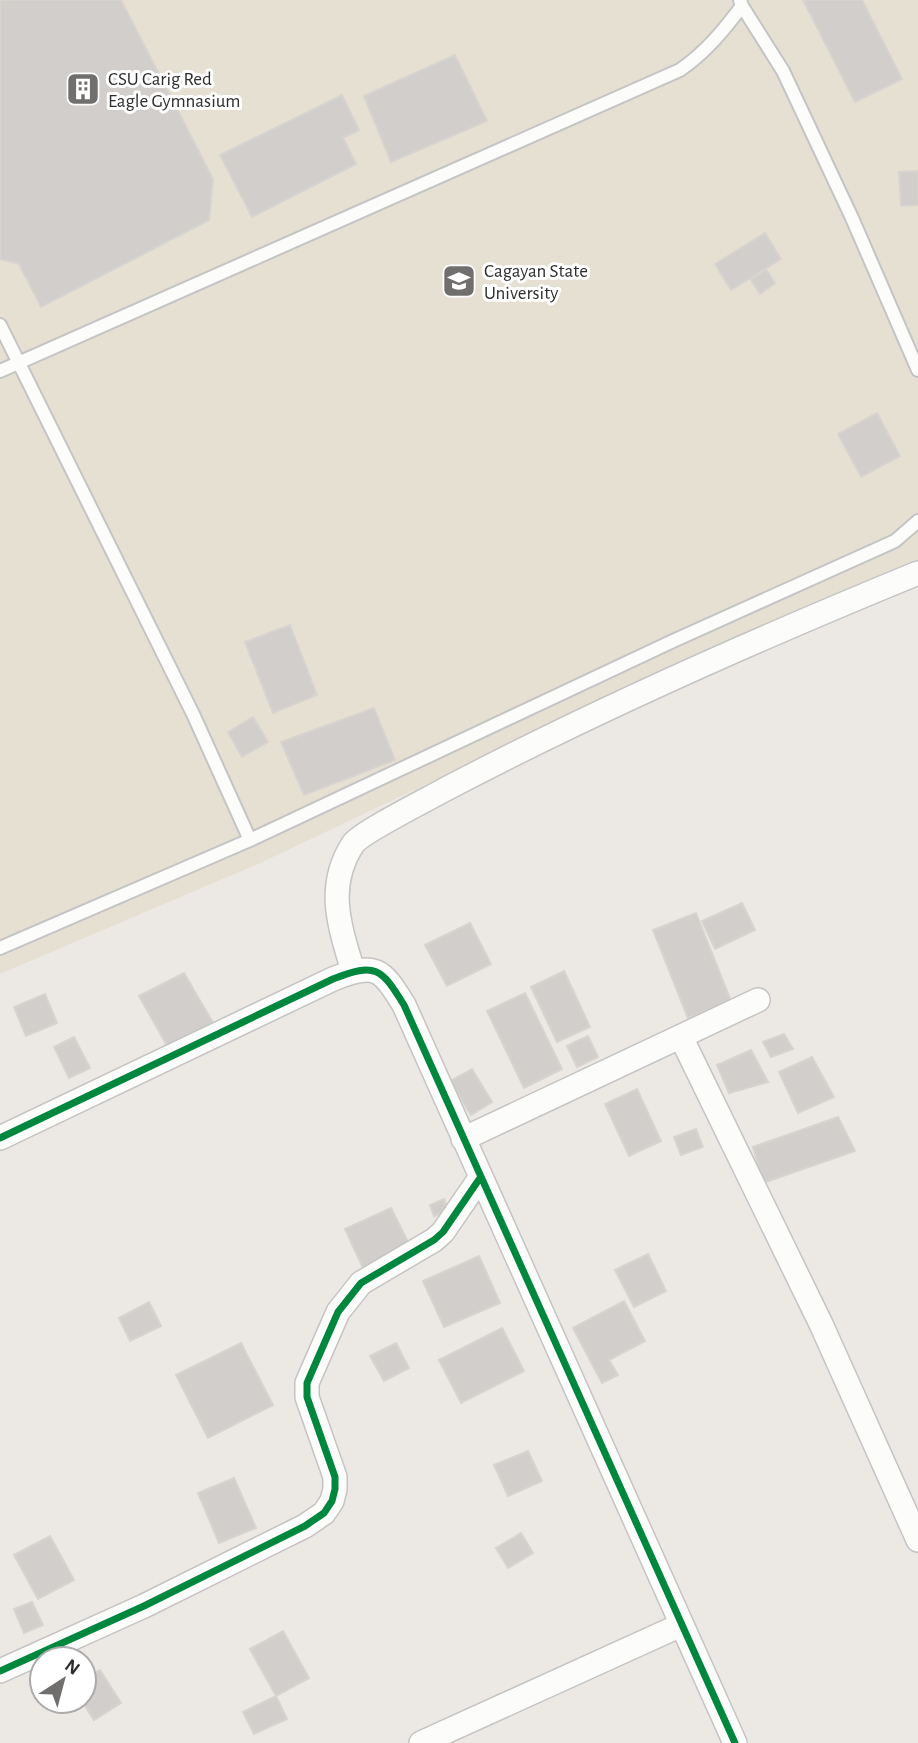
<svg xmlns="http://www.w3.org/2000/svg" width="918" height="1743" font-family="'Alegreya Sans',sans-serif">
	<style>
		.education { fill: #e6e0d3 }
		.building { fill: #d1cecb; stroke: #d7d4d0; stroke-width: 2 }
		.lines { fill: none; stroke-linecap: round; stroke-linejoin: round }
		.service-casing { stroke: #c5c4c5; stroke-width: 16 }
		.minor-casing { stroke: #c5c4c5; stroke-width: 26 }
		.service { stroke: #fcfcfb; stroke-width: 12 }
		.minor { stroke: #fcfcfb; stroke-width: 23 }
		.cycleway-casing { stroke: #fff; stroke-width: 11 }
		.cycleway { stroke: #00873e; stroke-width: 7 }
		.labels { text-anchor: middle; stroke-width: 6; stroke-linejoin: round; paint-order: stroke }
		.poi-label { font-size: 19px; fill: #2e2e2e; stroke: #fff; text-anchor: start }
	</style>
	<rect width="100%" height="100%" fill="#ece8e4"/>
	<!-- education -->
	<path class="education" d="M0,0H918V561L773,620L258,864L0,974Z"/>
	<!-- building -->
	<path class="building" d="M0,0H121L213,179L209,220L41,307L19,264L0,259Z
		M803,0H862L902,79L855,102Z
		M455,55L487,121L391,162L364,96Z
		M342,95L359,130L343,138L356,164L252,217L220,155Z
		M918,171V205L901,206L899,172Z
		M765,233L781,259L731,290L715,264Z
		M766,269L775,283L760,294L751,280Z
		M877,413L900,456L861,477L838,434Z
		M290,625L317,695L273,713L245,642Z
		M374,708L395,760L304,795L281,742Z
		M253,717L268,742L242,757L228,732Z
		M742,903L755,930L715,949L702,921Z
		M696,913L731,1001L688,1018L653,930Z
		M470,923L491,964L447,986L425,945Z
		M564,971L590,1027L557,1042L531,987Z
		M184,973L216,1028L169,1049L139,996Z
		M525,993L562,1069L524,1088L487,1011Z
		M45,994L57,1023L26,1036L14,1007Z
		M784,1034L793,1049L771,1057L763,1042Z
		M588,1036L598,1057L577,1067L567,1046Z
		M74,1037L90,1068L69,1078L54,1047Z
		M751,1050L768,1082L729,1093L717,1065Z
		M812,1057L834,1097L798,1113L779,1072Z
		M472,1069L492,1102L471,1115L450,1081Z
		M637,1089L661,1141L629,1156L605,1104Z
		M838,1117L855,1151L763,1183L753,1147Z
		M696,1129L703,1147L681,1155L674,1137Z
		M444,1199L449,1211L434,1216L430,1205Z
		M391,1208L411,1248L364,1270L345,1229Z
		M648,1254L666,1291L634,1307L615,1270Z
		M479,1256L500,1303L444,1327L423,1281Z
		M624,1301L645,1341L609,1360L618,1375L602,1383L573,1328Z
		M149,1302L161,1326L130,1341L119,1318Z
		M502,1328L524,1371L461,1403L439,1360Z
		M241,1343L273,1405L208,1438L176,1375Z
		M396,1343L409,1368L384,1381L370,1356Z
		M528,1451L542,1481L508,1496L494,1465Z
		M234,1478L256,1528L219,1543L198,1493Z
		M521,1533L533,1553L508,1568L496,1548Z
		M50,1536L74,1580L38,1599L14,1555Z
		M32,1602L43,1625L24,1633L14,1609Z
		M283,1631L309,1678L276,1696L250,1649Z
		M100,1670L121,1703L94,1720L82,1701L84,1679Z
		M276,1696L287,1719L254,1734L243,1712Z"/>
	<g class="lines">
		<defs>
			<path id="service" d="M742,6L783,71L852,218L918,370
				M0,325L193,714L250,840L0,948
				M0,371L680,70C706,52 723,31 742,6L740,0
				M250,840L673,641L895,541L918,521"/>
			<path id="minor" d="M353,971C340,927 325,887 353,844C362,832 428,799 444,790C598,709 757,639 918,573
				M681,1037L821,1324L918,1540
				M0,1138L333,979C376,962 381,968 404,1005L735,1743
				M463,1139L758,1000
				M0,1671L144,1606L305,1526L324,1513L332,1501L335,1489V1477L307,1397V1383L338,1312L361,1283L434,1240L443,1232L480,1178
				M421,1743L681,1625"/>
		</defs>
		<!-- service casing -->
		<use href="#service" class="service-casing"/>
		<!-- minor casing -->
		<use href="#minor" class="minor-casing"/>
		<!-- service -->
		<use href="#service" class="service"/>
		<!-- minor -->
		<use href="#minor" class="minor"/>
		<defs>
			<path id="cycleway" d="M0,1138L333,979C376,962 381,968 404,1005L735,1743
				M0,1671L144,1606L305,1526L324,1513L332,1501L335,1489V1477L307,1397V1383L338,1312L361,1283L434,1240L443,1232L480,1178"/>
		</defs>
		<!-- cycleway casing -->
		<use href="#cycleway" class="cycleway-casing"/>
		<!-- cycleway -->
		<use href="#cycleway" class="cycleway"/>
	</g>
	<!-- icons -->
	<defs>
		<symbol id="building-square" viewBox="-11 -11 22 22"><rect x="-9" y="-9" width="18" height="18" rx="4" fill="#706f6e" stroke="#fff"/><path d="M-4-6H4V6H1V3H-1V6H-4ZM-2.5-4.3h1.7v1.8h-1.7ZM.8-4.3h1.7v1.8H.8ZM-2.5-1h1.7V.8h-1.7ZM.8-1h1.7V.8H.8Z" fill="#fff"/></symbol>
		<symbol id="university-square" viewBox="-11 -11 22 22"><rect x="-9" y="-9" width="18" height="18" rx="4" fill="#706f6e" stroke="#fff"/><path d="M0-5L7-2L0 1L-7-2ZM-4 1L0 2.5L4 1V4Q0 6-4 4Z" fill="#fff"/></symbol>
	</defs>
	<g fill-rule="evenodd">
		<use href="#building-square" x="64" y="70" width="38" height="38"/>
		<use href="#university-square" x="440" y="262" width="38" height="38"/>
	</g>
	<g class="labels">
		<!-- poi labels -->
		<g class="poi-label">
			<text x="108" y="85">CSU Carig Red<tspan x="108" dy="22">Eagle Gymnasium</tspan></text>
			<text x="484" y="277">Cagayan State<tspan x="484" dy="22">University</tspan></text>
		</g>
	</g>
	<!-- north arrow -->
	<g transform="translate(63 1680) rotate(36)"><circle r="33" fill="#ffffff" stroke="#ababab" stroke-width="2"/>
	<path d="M0-5L12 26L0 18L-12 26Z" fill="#706f6e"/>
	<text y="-10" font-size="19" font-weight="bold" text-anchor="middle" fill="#2e2e2e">N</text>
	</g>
</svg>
